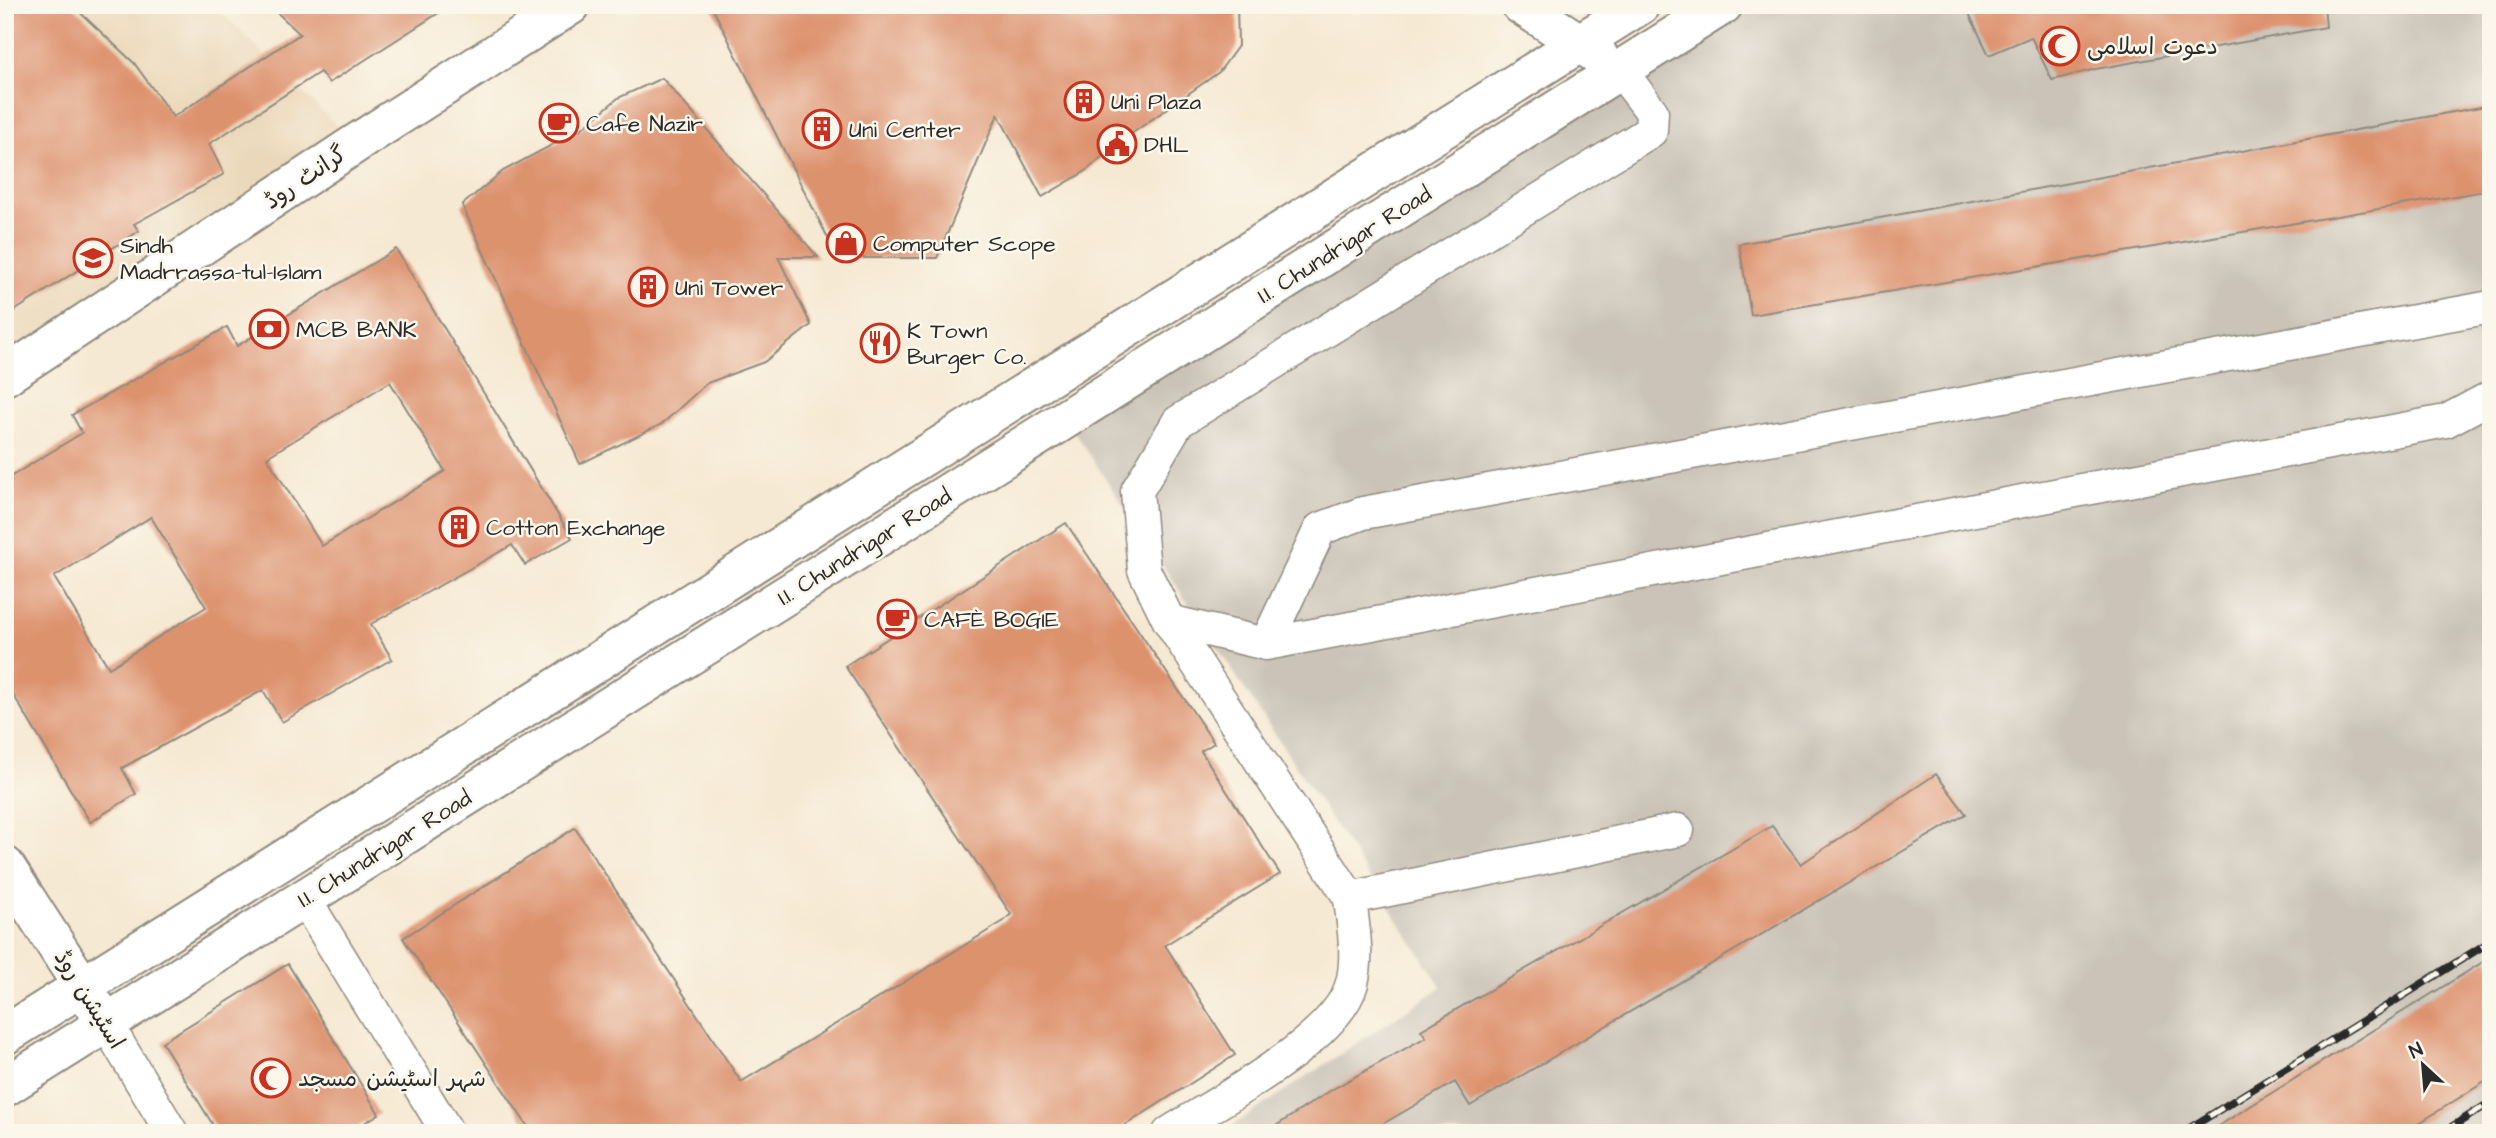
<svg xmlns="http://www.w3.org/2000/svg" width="2496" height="1138" font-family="'Architects Daughter','Playpen Sans Arabic',sans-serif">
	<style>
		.built { fill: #ebd8ba }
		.industrial { fill: #cbc3b8 }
		.building { fill: #dd926e; fill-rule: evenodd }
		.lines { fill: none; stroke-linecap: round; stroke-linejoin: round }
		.service-casing { stroke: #908a7f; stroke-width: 35 }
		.minor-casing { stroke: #908a7f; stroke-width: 42 }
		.tertiary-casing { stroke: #908a7f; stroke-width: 42 }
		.primary-casing { stroke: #908a7f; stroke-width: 42 }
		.service { stroke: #fff; stroke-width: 32 }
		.minor { stroke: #fff; stroke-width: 38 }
		.tertiary { stroke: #fff; stroke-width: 38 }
		.primary { stroke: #fff; stroke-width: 38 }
		.rail-casing { stroke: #2b2b2b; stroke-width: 8 }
		.rail { stroke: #fbf7ec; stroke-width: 5; stroke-dasharray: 16; stroke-linecap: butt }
		.labels { text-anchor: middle; stroke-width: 5; stroke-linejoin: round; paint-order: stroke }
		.poi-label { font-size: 23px; fill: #2b2b2b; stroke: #fbf7ec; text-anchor: start }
		.street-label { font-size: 23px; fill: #2b2b2b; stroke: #fbf7ec }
	</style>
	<rect width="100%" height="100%" fill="#fbf7ec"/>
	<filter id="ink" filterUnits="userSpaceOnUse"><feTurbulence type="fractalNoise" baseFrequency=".0143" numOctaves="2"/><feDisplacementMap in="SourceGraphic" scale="14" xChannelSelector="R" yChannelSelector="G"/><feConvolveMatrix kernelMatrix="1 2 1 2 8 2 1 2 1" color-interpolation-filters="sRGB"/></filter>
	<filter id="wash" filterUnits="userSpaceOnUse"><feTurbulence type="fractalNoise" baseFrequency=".00686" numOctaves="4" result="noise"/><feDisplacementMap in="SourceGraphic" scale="28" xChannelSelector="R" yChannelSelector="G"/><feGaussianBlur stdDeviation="1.57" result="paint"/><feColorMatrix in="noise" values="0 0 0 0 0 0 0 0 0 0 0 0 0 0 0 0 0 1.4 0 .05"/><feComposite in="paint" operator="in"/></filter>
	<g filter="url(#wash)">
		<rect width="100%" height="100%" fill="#f6e9d3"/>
		<!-- built -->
		<path class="built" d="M5,5H214L355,144L5,372Z"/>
		<!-- industrial -->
		<path class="industrial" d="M1723,5H2491V1133H1221L1442,987L1066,419Z"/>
		<g id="blocks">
			<!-- building -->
			<path class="building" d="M5,5H72L134,63L173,117L300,34L269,5H451L329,83L320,72L209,144L224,174L134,224L139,231L5,317Z
				M711,5H1237L1238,46L1219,72L1117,144L1086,171L1042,197L998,114L937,258H838Z
				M1965,5H2324L2326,27L2096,69L2052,80L2031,37L1989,55Z
				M662,78L818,257H778L811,325L764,362L707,383L662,424L580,464L462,205L503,171L580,130L618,98Z
				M2491,105V190L1751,315L1739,244Z
				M396,249L572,538L525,565L512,545L371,624L392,659L282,722L263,690L122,768L136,794L90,822L5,681V480L82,433L72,415L227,327L237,346ZM390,382L445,471L322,546L267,457ZM151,517L206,607L109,668L54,577Z
				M1066,523L1214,743L1201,751L1280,874L1165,945L1235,1055L1113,1133H532L403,938L575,828L741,1082L1004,921L1011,914L845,666Z
				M1936,774L1966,814L1470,1106L1455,1082L1367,1133H1265L1333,1089L1426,1037L1421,1030L1772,826L1801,864Z
				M2491,957V1078L2403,1133H2207Z
				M288,964L379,1114L348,1133H218L162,1042Z"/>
		</g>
	</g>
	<g filter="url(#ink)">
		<use href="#blocks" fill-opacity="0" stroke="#908a7f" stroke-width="2"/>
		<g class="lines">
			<defs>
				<path id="service" d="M1169,621L1266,644L2446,421L2491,397
					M1266,644L1320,529L1363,513L2491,307
					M304,898L448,1133
					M1350,898L1678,830
					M106,1023L172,1133
					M1169,1133C1217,1102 1338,1039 1352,983C1359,955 1353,927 1350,898L1169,621L1144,570L1137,491L1178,422L1651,131L1652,112L1620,70"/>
				<path id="minor" d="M5,866L106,1023"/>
				<path id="tertiary" d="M5,376L355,144L571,5"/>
				<path id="primary" d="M1521,5L1598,55
					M5,1035L1640,5
					M5,1087L1723,5"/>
			</defs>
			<!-- service casing -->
			<use href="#service" class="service-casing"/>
			<!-- minor casing -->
			<use href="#minor" class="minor-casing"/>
			<!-- tertiary casing -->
			<use href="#tertiary" class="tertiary-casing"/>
			<!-- primary casing -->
			<use href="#primary" class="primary-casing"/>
			<!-- service -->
			<use href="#service" class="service"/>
			<!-- minor -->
			<use href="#minor" class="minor"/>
			<!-- tertiary -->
			<use href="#tertiary" class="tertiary"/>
			<!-- primary -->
			<use href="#primary" class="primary"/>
			<defs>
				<path id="rail" d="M2182,1133L2491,941
					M2442,1133L2491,1102"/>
			</defs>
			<!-- rail casing -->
			<use href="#rail" class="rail-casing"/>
			<!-- rail -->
			<use href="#rail" class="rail"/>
		</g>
	</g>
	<!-- icons -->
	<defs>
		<symbol id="mosque-ring" viewBox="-11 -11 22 22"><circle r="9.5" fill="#fbf7ec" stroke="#c8321e" stroke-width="1.5"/><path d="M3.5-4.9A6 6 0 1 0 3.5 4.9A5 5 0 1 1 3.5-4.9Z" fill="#c8321e"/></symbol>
		<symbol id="building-ring" viewBox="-11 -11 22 22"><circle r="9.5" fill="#fbf7ec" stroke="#c8321e" stroke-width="1.5"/><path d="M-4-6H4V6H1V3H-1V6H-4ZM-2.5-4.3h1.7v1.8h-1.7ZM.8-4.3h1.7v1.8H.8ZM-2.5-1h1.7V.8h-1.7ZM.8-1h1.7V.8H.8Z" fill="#c8321e"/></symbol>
		<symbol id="cafe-ring" viewBox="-11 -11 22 22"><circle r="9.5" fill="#fbf7ec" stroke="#c8321e" stroke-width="1.5"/><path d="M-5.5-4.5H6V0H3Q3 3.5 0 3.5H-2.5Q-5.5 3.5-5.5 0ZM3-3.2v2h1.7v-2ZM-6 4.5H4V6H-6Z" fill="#c8321e"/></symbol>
		<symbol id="civic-ring" viewBox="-11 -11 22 22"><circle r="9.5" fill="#fbf7ec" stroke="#c8321e" stroke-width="1.5"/><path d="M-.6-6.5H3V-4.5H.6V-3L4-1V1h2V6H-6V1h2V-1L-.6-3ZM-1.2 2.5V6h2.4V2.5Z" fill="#c8321e"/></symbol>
		<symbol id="shop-ring" viewBox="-11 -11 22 22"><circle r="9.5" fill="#fbf7ec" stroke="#c8321e" stroke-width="1.5"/><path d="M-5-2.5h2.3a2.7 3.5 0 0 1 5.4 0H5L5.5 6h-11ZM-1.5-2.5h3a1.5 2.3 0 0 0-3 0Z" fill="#c8321e"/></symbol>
		<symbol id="university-ring" viewBox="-11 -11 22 22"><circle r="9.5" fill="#fbf7ec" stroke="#c8321e" stroke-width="1.5"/><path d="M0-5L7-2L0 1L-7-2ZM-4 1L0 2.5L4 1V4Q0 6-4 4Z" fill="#c8321e"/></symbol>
		<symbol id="bank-ring" viewBox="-11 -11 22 22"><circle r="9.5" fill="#fbf7ec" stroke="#c8321e" stroke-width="1.5"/><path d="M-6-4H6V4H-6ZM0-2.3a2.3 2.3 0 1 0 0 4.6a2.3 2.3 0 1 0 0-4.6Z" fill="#c8321e"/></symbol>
		<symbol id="restaurant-ring" viewBox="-11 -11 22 22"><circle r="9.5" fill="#fbf7ec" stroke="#c8321e" stroke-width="1.5"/><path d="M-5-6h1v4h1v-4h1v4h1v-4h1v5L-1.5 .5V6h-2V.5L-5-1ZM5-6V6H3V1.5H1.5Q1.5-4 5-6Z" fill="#c8321e"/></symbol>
	</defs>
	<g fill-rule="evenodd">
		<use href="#mosque-ring" x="2038" y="24" width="44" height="44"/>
		<use href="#building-ring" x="1062" y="79" width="44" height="44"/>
		<use href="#cafe-ring" x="537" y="101" width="44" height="44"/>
		<use href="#building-ring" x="800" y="107" width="44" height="44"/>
		<use href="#civic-ring" x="1095" y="122" width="44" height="44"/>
		<use href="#shop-ring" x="824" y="221" width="44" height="44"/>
		<use href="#university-ring" x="71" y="236" width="44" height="44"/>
		<use href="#building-ring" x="626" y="265" width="44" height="44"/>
		<use href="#bank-ring" x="247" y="307" width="44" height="44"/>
		<use href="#restaurant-ring" x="858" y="321" width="44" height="44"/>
		<use href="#building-ring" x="437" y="505" width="44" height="44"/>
		<use href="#cafe-ring" x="875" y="597" width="44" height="44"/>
		<use href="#mosque-ring" x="249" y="1056" width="44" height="44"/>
	</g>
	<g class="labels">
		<!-- poi labels -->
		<g class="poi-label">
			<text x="2087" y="54">دعوت اسلامی</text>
			<text x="1111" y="109">Uni Plaza</text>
			<text x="586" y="131">Cafe Nazir</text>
			<text x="849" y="137">Uni Center</text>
			<text x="1144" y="152">DHL</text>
			<text x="873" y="251">Computer Scope</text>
			<text x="120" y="253">Sindh<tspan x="120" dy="26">Madrrassa-tul-Islam</tspan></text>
			<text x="675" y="295">Uni Tower</text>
			<text x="296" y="337">MCB BANK</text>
			<text x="907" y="338">K Town<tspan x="907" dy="26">Burger Co.</tspan></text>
			<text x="486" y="535">Cotton Exchange</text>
			<text x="924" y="627">CAFÈ BOGIE</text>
			<text x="298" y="1086">شہر اسٹیشن مسجد</text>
		</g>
		<!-- street labels -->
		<g class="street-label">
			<text transform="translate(305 177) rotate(-34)" y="8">گرانٹ روڈ</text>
			<text transform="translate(1344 244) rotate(-32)" y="8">I.I. Chundrigar Road</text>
			<text transform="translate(864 546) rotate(-32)" y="8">I.I. Chundrigar Road</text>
			<text transform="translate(384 848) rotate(-32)" y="8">I.I. Chundrigar Road</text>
			<text transform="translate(90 999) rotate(58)" y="8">اسٹیشن روڈ</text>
		</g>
	</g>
	<!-- margin -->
	<rect width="2496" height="1138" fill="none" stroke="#fbf7ec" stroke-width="28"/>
	<!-- north arrow -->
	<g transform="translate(2423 1065) rotate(334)" stroke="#fbf7ec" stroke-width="5" paint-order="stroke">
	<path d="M0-5L12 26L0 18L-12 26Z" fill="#2b2b2b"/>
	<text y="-10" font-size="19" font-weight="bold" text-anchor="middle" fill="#2b2b2b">N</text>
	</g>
</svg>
